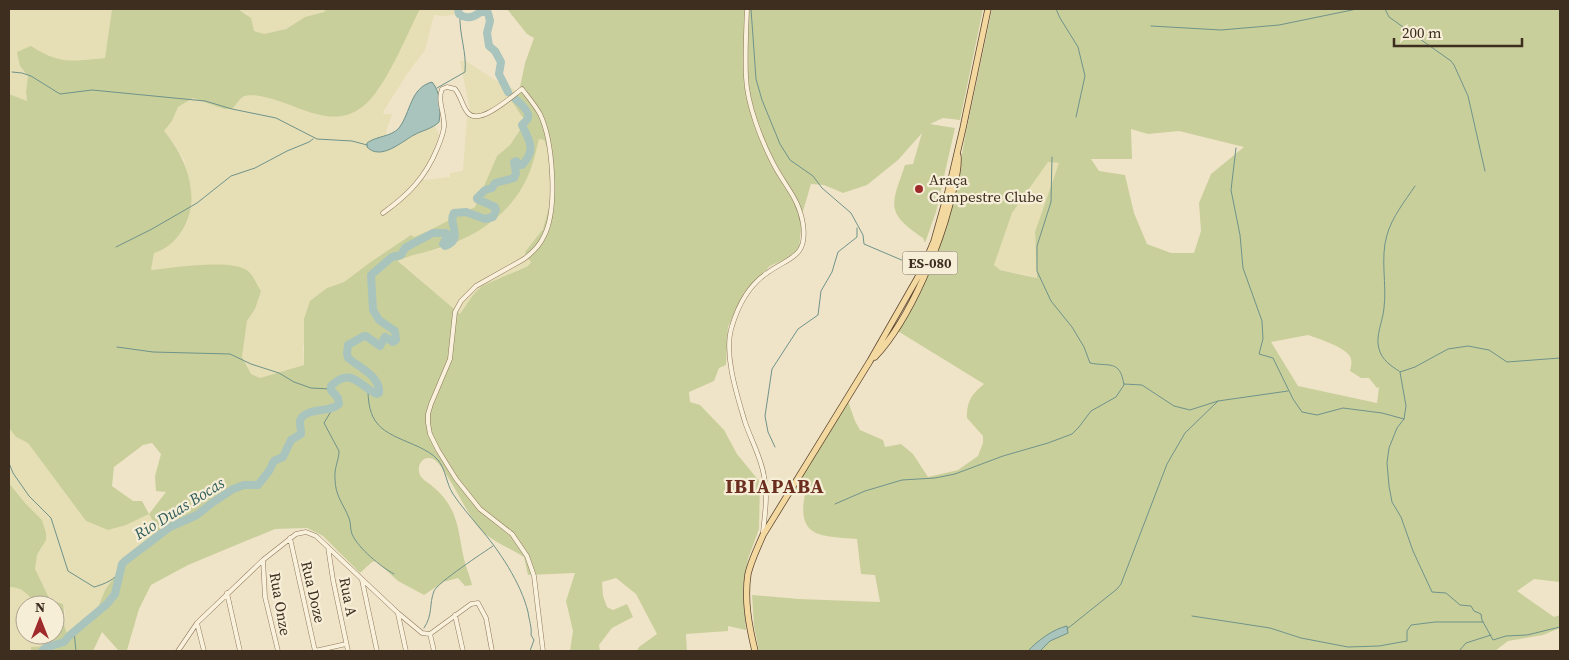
<svg xmlns="http://www.w3.org/2000/svg" width="1569" height="660" font-family="'Source Serif 4',serif">
	<style>
		.farmland { fill: #e6deb5 }
		.green { fill: #c9cf9b; fill-rule: evenodd }
		.water { fill: #a9c4bc; stroke: #6f938a }
		.lines { fill: none; stroke-linecap: round; stroke-linejoin: round }
		.stream { stroke: #6f938a; stroke-width: 1 }
		.river { stroke: #a9c4bc; stroke-width: 8 }
		.street-casing { stroke: #8d765c; stroke-width: 5 }
		.primary-casing { stroke: #5b4430; stroke-width: 7 }
		.street { stroke: #faf1dc; stroke-width: 4 }
		.primary { stroke: #f3d9a0; stroke-width: 5.5 }
		.poi-dot { fill: #9e2a2b; stroke: #f7eed8; stroke-width: 2 }
		.labels { text-anchor: middle; stroke-width: 4.5; stroke-linejoin: round; paint-order: stroke }
		.shield { fill: #f7eed8; stroke: #756857; stroke-width: 1 }
		.shield-label { font-size: 14px; font-weight: bold; fill: #3d2e20 }
		.poi-label { font-size: 15px; fill: #3d2e20; stroke: #f7eed8; text-anchor: start }
		.street-label { font-size: 15px; fill: #3d2e20; stroke: #f7eed8 }
		.water-label { font-size: 16px; font-style: italic; fill: #2f5d5a; stroke: #f7eed8 }
		.district-label { font-size: 20px; font-weight: bold; letter-spacing: 1px; fill: #6b2e1e; stroke: #f7eed8 }
	</style>
	<rect width="100%" height="100%" fill="#f0e4c8"/>
	<!-- farmland -->
	<path class="farmland" d="M9,9H112L105,58L69,61L57,60L39,51L28,76L26,92L27,101L9,94Z
		M238,9H326L324,12L305,17L286,29L264,34L254,31L247,14Z
		M420,9H461V13L445,16L434,15L425,50L407,74L383,112L384,114H391L392,115L386,131V135L370,140L369,149L378,151L397,147L413,135L435,126L440,137L439,143L432,159L421,175L424,180L450,177V173L463,171L467,116L471,115L460,61H466L503,85L518,91L515,107L520,112L524,124L510,145L497,156L475,207L428,231L414,237L411,235L372,261L344,282L327,288L303,347L304,365L260,378L251,375L242,357L247,321L255,309L233,266L201,265L151,270L154,253L166,248L176,238L187,223L191,207V186L184,160L174,143L163,132L172,121L178,107L193,98L224,109L245,96L253,95L275,99L308,112L378,91Z
		M539,139L544,140L548,151L551,199L543,229L525,252L526,256L531,262L528,266L515,271L473,295L460,314L398,260L418,253L438,249L490,224L521,187L528,176Z
		M1048,162L1060,163L1035,232L1037,278L1027,275L1000,270L994,265L1012,213Z
		M9,428L16,437L28,443L86,521L108,530L126,525L149,514L158,530L134,549L105,590L95,615L70,638L65,632V612L63,604L50,601L34,569L37,555L43,546L42,520L25,503L9,483Z
		M9,587H14L26,592L32,598L35,605H25V635H46L47,646L32,647L31,651H9Z"/>
	<!-- green -->
	<path class="green" d="M112,9H238L251,18L254,31L264,34L286,29L305,17L324,12L326,9H420C407,34 384,92 362,107C331,131 296,103 264,97C258,96 252,94 245,96C240,97 236,105 232,109H224L193,98L178,107L172,121L164,131C187,158 203,200 181,232C174,242 167,249 154,253L151,270C171,268 232,258 248,271C253,275 257,285 261,291L255,309L247,321L242,357L251,374L260,378L304,365V319L310,301L327,288L344,282L372,261L411,235L414,237L428,231L475,207L497,156L510,145L524,124L523,118L511,100L514,93L520,87L525,63L534,38L527,34L507,9H983L960,120L943,118L930,124L955,128L936,212L925,243L923,238C885,212 891,206 905,165L913,164L922,133L898,160L867,185L843,193L824,185L811,184L803,211L799,248L792,256L770,266L744,293L728,327L726,365L719,368L714,381L689,392L690,402L700,405L724,430L737,454L760,482L759,529L748,559L743,587L746,630L728,626V631L686,634L687,651H637L639,647L657,634L636,594L616,578L602,582L603,596L607,607L613,610L627,604L633,617L612,628L599,645L600,651H570L573,631L566,601L575,573L528,575L524,557C511,549 492,541 482,531C467,517 446,465 433,459C422,454 416,467 420,475C422,479 427,482 431,485C459,508 457,527 464,559C466,568 470,576 472,585L465,586L458,578L443,582L424,595L398,581L376,561L372,562L360,573L323,536L307,528L275,529L188,565L151,585L139,609L127,650H118L102,632L93,651H31V647L47,646L46,635H55V605H35C30,594 21,587 9,587V483L25,503L42,520L46,533V540L37,555L35,569L50,600L63,604C66,618 61,626 70,638L95,615L105,590L134,549L158,530L149,514L126,525L108,530L86,521L28,443L16,437L9,428V94L27,101L26,92L28,76L20,66L17,52L31,46C61,65 71,61 105,58ZM539,139L544,140L548,151L551,199L543,229L525,252L526,256L531,262L528,266L482,286L473,295L460,314L398,261C411,254 425,253 439,248C478,236 511,214 528,176C533,165 536,151 539,139ZM152,443L161,454L155,476L156,491L166,492L149,514L142,501H133L112,486L114,467L143,445Z
		M992,9H1560V582L1534,579L1517,591L1554,617L1560,615V628L1543,635L1508,641L1495,651H1040L1050,641L1068,633L1062,627L1043,638L1028,651H759L754,626L752,595L799,599L880,602L875,575L861,574L857,539C822,536 796,539 805,494L794,490L848,401L855,421L860,430L883,440L885,447L901,444L913,454L928,477L958,470L978,456L983,443V436L967,418C967,401 971,395 984,384L896,330L912,303L956,188L965,137ZM1131,129L1148,134L1179,131L1244,147L1211,174L1199,203L1201,231L1194,253H1171L1147,244L1134,213L1125,175L1099,171L1091,159H1132ZM1048,162L1059,163L1035,232L1037,278L1000,270L994,265L1012,213ZM1308,335C1319,339 1342,346 1349,355C1353,360 1351,366 1350,371L1361,378H1369L1377,388L1379,387L1377,403L1298,386L1271,342Z"/>
	<!-- water -->
	<path class="water" d="M432,82C441,92 441,109 439,122C432,129 423,130 414,135C401,142 381,161 367,147V143C376,136 391,137 399,128C411,112 410,88 432,82Z
		M1067,626L1068,633L1050,641L1040,651H1028C1037,641 1053,629 1067,626Z"/>
	<g class="lines">
		<!-- stream -->
		<path class="stream" d="M751,9L756,79L762,100L780,144L790,160L813,176L822,188L851,213L863,235L864,244L918,267
			M1056,9L1060,18L1078,47L1085,76L1076,117
			M1385,9L1389,17L1451,61L1454,65L1468,96L1485,171
			M1151,26L1221,30L1279,25L1357,9
			M12,72L22,73L31,76L60,94L92,90L205,101L232,109L276,118L317,139L352,141L367,145
			M437,88L465,72C467,53 459,34 460,15
			M1236,148L1231,190L1240,235L1243,268L1262,321L1263,339L1259,354L1273,358L1293,399L1302,412L1317,415L1343,408L1382,413L1404,419
			M116,247L152,229L197,203L231,176L255,168L287,151L309,142L313,139
			M117,347L153,352L230,354L251,364L279,373L294,382L311,388L331,389
			M1399,371C1391,366 1382,360 1379,349C1375,336 1383,321 1384,308C1387,284 1380,258 1387,235C1392,217 1405,201 1415,186
			M1400,372L1406,406L1404,419L1397,428L1389,448L1387,463L1389,486L1392,502L1401,517L1413,551L1432,592L1446,593L1460,605L1471,606L1474,611L1481,614L1482,620L1493,640L1506,636L1527,635L1560,627
			M1400,372L1415,367L1448,349L1468,346L1489,350L1507,362L1560,358
			M1124,384L1142,385L1174,406L1190,410L1218,401L1288,391
			M368,390C368,430 388,433 419,447C425,450 433,454 438,460C446,470 446,483 453,494C461,506 470,516 479,527C499,550 521,583 528,612C529,620 532,627 531,635L534,640L530,651
			M333,408L324,423L339,451C339,460 334,468 335,478C335,496 343,503 349,518C351,523 350,529 352,534C358,548 381,567 394,574
			M775,447L768,432L765,416L772,369L798,329L818,315L821,291L832,272L838,252L857,237V228
			M9,463L13,473L29,496L51,518L68,571L94,587C105,584 114,580 121,571
			M835,504L865,491L902,480L935,478L955,474L1003,456L1048,443L1072,434L1079,427L1091,411L1116,397L1124,385C1120,359 1109,367 1090,363L1084,347L1072,327L1051,301L1037,271V246L1051,202L1052,157
			M1192,616L1270,628L1301,638L1348,647L1379,646L1407,641V631L1411,625L1435,622H1483
			M424,628C433,615 429,604 434,591C437,583 484,552 493,546
			M1067,629L1117,589L1121,584L1167,464L1185,433L1218,401
			M74,631L76,651
			M1459,651L1466,643L1491,635"/>
		<!-- river -->
		<path class="river" d="M458,9L459,14C468,20 474,17 482,11L488,13L490,21L487,33L489,46L495,51L501,62L499,74L508,92
			M42,651L45,648L64,642L70,635L107,604L115,594L122,564L125,561L170,527L197,515L212,503L233,489L244,485H258L269,471L274,461L283,457L291,440L301,434C301,430 300,425 300,421C304,407 330,413 339,404L338,398L331,390V386C351,366 359,386 377,394L379,393C381,377 359,367 348,358L347,353L348,345L364,336H366L380,346L385,337L393,342L396,340L395,331L379,320L373,310L371,275L392,257L401,255L405,248L414,243L433,233H446L448,235L443,244L445,246C465,239 447,224 454,213L466,212L485,219L493,217L496,210L495,207L477,199V198L485,190L492,188L495,183L514,178L516,173L514,162L516,161L520,165H522C537,149 529,141 522,125C524,122 527,121 528,118C530,111 518,101 513,97"/>
		<defs>
			<path id="street" d="M747,9C746,31 745,55 746,77C747,104 761,140 773,163C784,185 799,198 803,224C808,258 789,257 767,273C749,285 738,306 732,326C723,353 737,395 745,422C751,440 761,457 764,476C768,494 765,514 763,532
				M383,213C408,195 425,178 437,149C440,142 443,135 444,127C445,114 437,101 442,89L447,87L455,89C461,96 462,106 468,113C480,126 512,96 522,89C528,97 535,105 540,114C553,141 558,209 544,236C540,245 532,253 524,259L476,286L461,301L455,312L450,359L431,404L428,414V423L430,434L438,450L456,479L480,509L512,534L527,556L534,576L543,651
				M290,538L315,651
				M328,547L333,580L348,651
				M263,560L265,597L278,651
				M362,580L377,651
				M227,593L240,651
				M398,614L406,651
				M455,615L463,651
				M197,623L204,651
				M430,634L434,651
				M178,651L197,623L263,560L296,534L306,532L316,536L398,613L422,633L430,634L471,604L478,603L486,618L492,651
				M315,651L346,644"/>
			<path id="primary" d="M875,357C911,318 942,242 953,191C956,179 959,168 958,156
				M755,651C749,626 744,600 748,574C751,561 758,547 763,535L870,361L922,270L934,241L949,188L963,128L988,9"/>
		</defs>
		<!-- street casing -->
		<use href="#street" class="street-casing"/>
		<!-- primary casing -->
		<use href="#primary" class="primary-casing"/>
		<!-- street -->
		<use href="#street" class="street"/>
		<!-- primary -->
		<use href="#primary" class="primary"/>
	</g>
	<!-- markers -->
	<circle class="poi-dot" cx="919" cy="189" r="5"/>
	<g class="labels">
		<!-- shield labels -->
		<rect class="shield" x="902.5" y="251.5" width="55" height="23" rx="4"/>
		<g class="shield-label">
			<text x="930" y="268">ES-080</text>
		</g>
		<!-- poi labels -->
		<g class="poi-label">
			<text x="929" y="185">Araça<tspan x="929" dy="17">Campestre Clube</tspan></text>
		</g>
		<!-- street labels -->
		<g class="street-label">
			<text transform="translate(313 592) rotate(77)" y="5">Rua Doze</text>
			<text transform="translate(348 597) rotate(79)" y="5">Rua A</text>
			<text transform="translate(280 604) rotate(80)" y="5">Rua Onze</text>
		</g>
		<!-- water labels -->
		<g class="water-label">
			<text transform="translate(179 508) rotate(-32)" y="6">Rio Duas Bocas</text>
		</g>
		<!-- district labels -->
		<g class="district-label">
			<text x="775" y="493">IBIAPABA</text>
		</g>
	</g>
	<!-- border -->
	<rect width="1569" height="660" fill="none" stroke="#3d2e20" stroke-width="20"/>
	<!-- north arrow -->
	<g transform="translate(40 620)"><circle r="24" fill="#f7eed8" stroke="#ada18e"/>
	<path d="M0-4L9 19L0 12L-9 19Z" fill="#9e2a2b"/>
	<text y="-8" font-size="14" font-weight="bold" text-anchor="middle" fill="#3d2e20">N</text>
	</g>
	<!-- scale -->
	<path d="M1394 38v8h128v-8" fill="none" stroke="#3d2e20" stroke-width="2.5"/>
	<text x="1402" y="38" font-size="15" fill="#3d2e20" stroke="#f7eed8" stroke-width="4" paint-order="stroke">200 m</text>
</svg>
